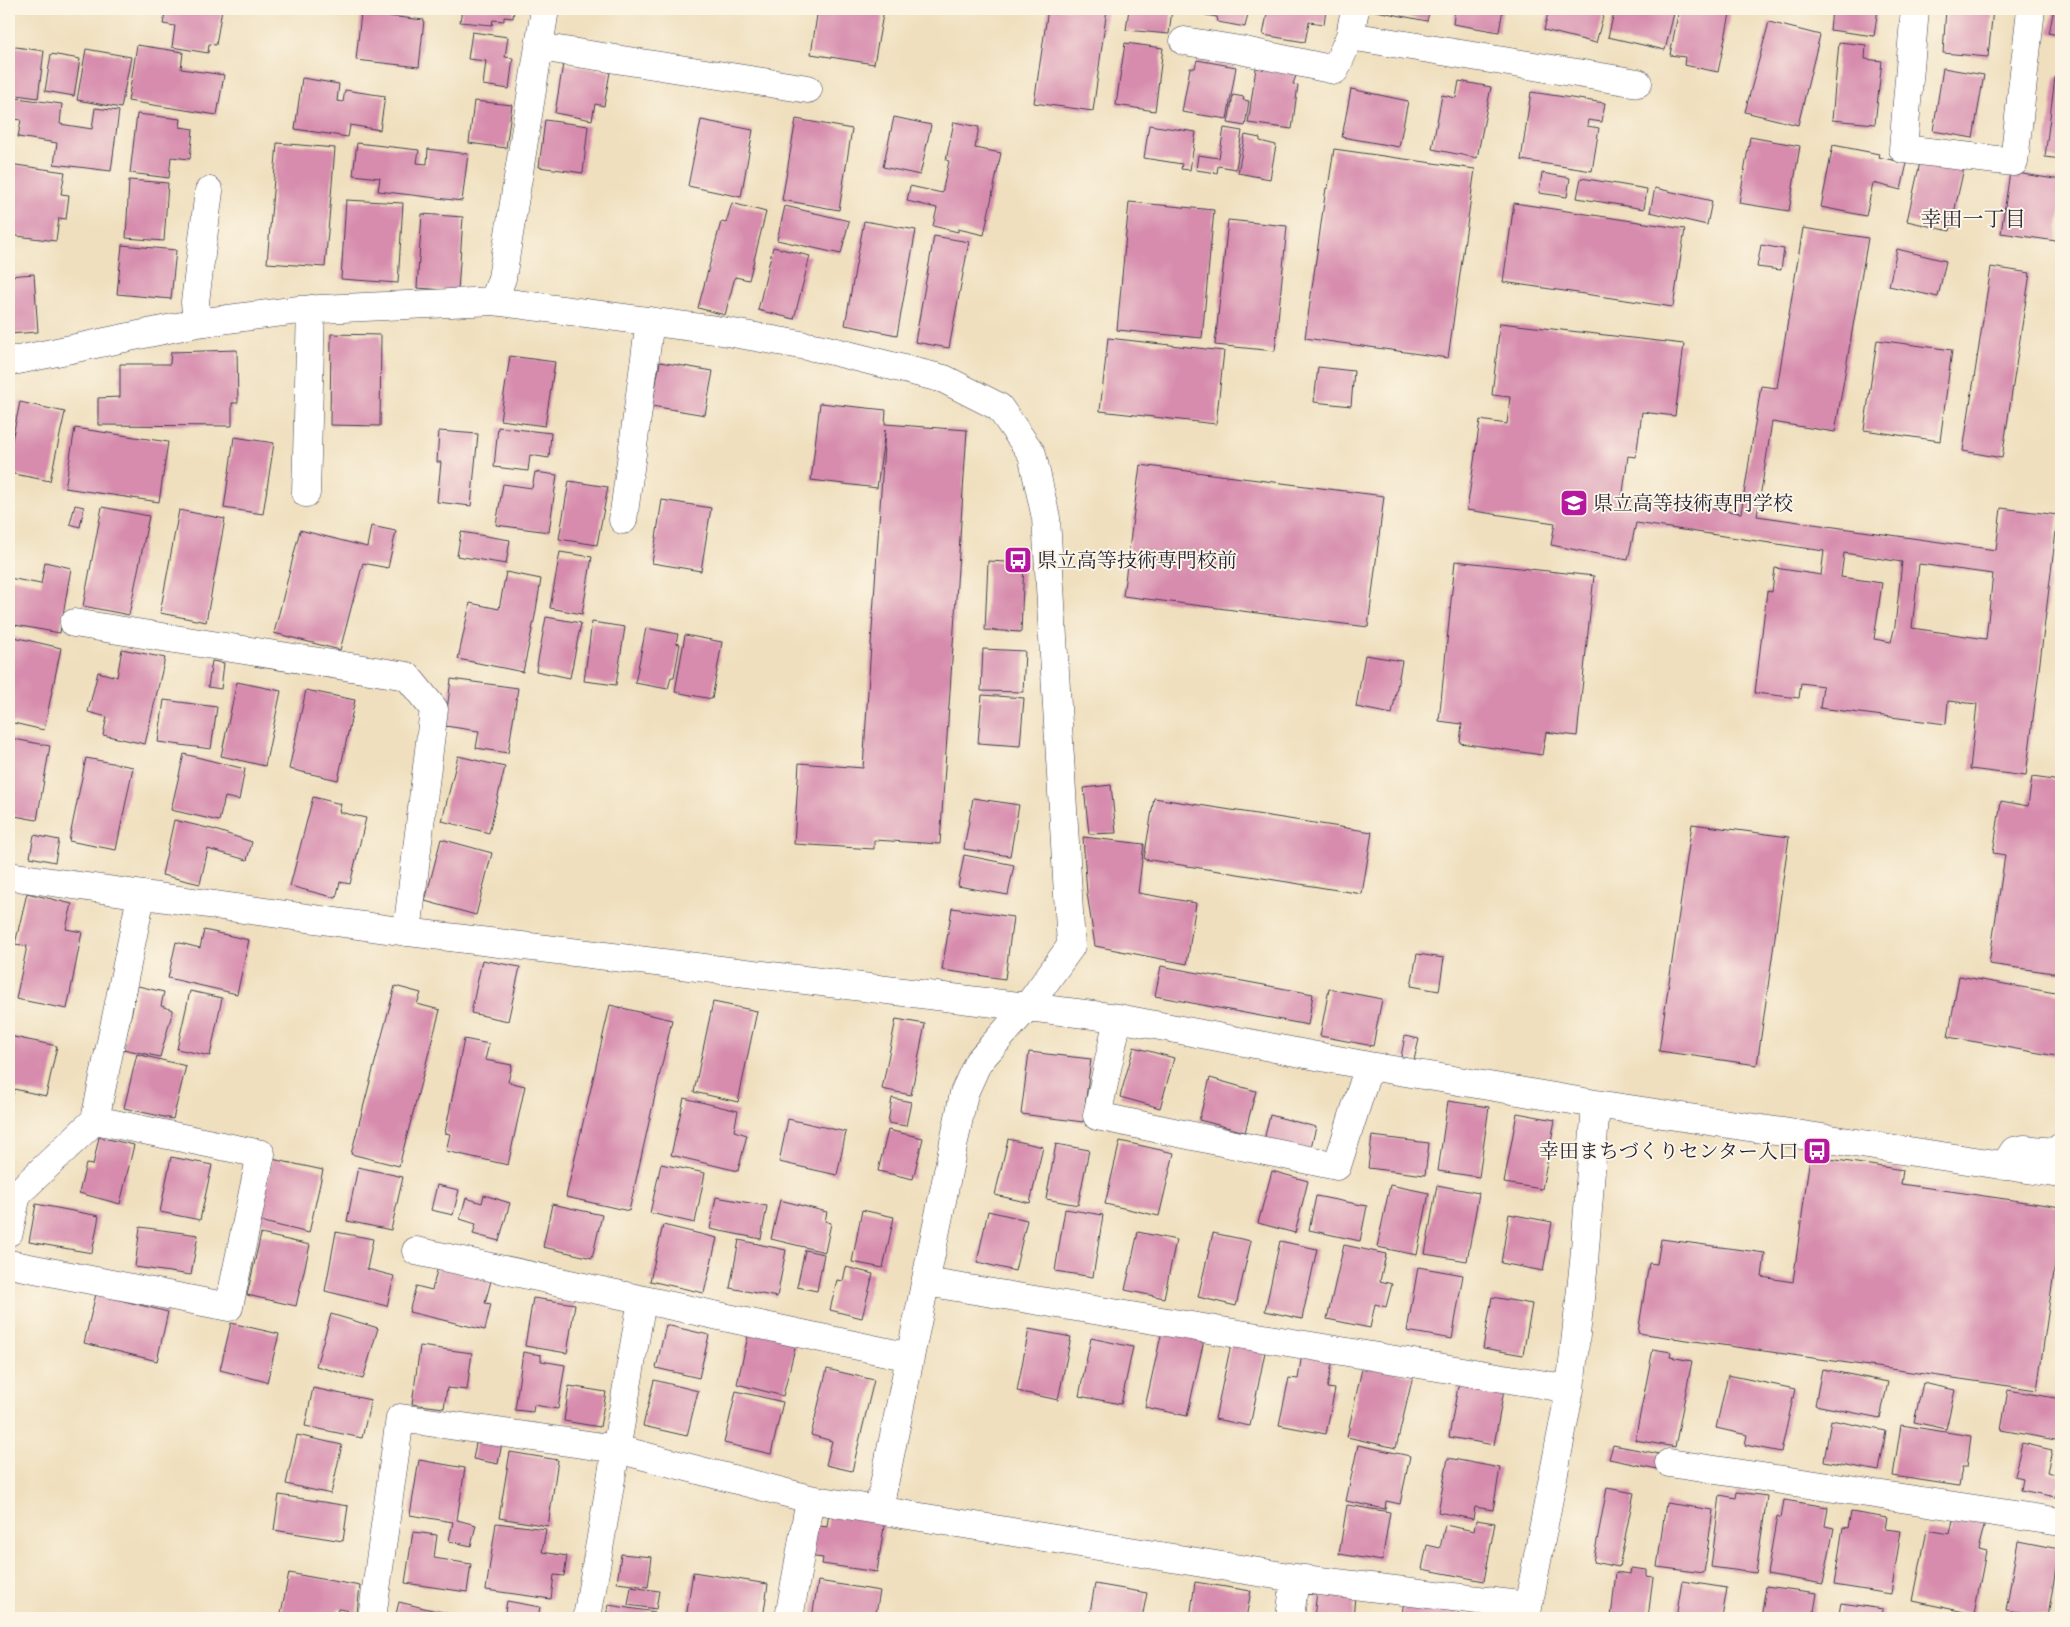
<svg xmlns="http://www.w3.org/2000/svg" width="2070" height="1627" font-family="'Gentium Book Plus','Noto Serif JP',serif">
	<style>
		.building { fill: #d78cad; fill-rule: evenodd }
		.lines { fill: none; stroke-linecap: round; stroke-linejoin: round }
		.minor-casing { stroke: #413e4f; stroke-width: 29 }
		.minor { stroke: #fff; stroke-width: 28 }
		.labels { text-anchor: middle; stroke-width: 4; stroke-linejoin: round; paint-order: stroke }
		.poi-label { font-size: 20px; fill: #22223b; stroke: #fcf5e5; text-anchor: start }
		.neighbourhood-label { font-size: 21px; fill: #22223b; stroke: #fcf5e5 }
	</style>
	<rect width="100%" height="100%" fill="#fcf5e5"/>
	<filter id="ink" filterUnits="userSpaceOnUse"><feTurbulence type="fractalNoise" baseFrequency=".02" numOctaves="2"/><feDisplacementMap in="SourceGraphic" scale="10" xChannelSelector="R" yChannelSelector="G"/><feConvolveMatrix kernelMatrix="1 2 1 2 8 2 1 2 1" color-interpolation-filters="sRGB"/></filter>
	<filter id="wash" filterUnits="userSpaceOnUse"><feTurbulence type="fractalNoise" baseFrequency=".0096" numOctaves="4" result="noise"/><feDisplacementMap in="SourceGraphic" scale="20" xChannelSelector="R" yChannelSelector="G"/><feGaussianBlur stdDeviation="1.12" result="paint"/><feColorMatrix in="noise" values="0 0 0 0 0 0 0 0 0 0 0 0 0 0 0 0 0 1.4 0 .05"/><feComposite in="paint" operator="in"/></filter>
	<g filter="url(#wash)">
		<rect width="100%" height="100%" fill="#efdfbe"/>
		<g id="blocks">
			<!-- building -->
			<path class="building" d="M166,9H222L216,45L209,44L208,53L172,47L175,26L163,24Z
				M462,9H514L513,18L504,17V21L493,20L492,25L460,22Z
				M818,9H884L874,64L811,54Z
				M1048,9H1107L1093,111L1034,103Z
				M1129,9H1172L1169,34L1126,30Z
				M1206,9H1249L1245,27L1218,22L1217,17L1205,15Z
				M1268,9H1326L1324,24L1309,22L1305,42L1263,35Z
				M1366,9H1430L1427,21Z
				M1455,9H1503L1499,32L1453,24Z
				M1549,9H1605L1596,43L1544,30Z
				M1615,9H1675L1665,50L1608,37Z
				M1679,9H1731L1718,72L1684,65L1685,57L1670,55Z
				M1832,9H1878L1874,36L1830,30Z
				M1946,9H1993L1988,57L1943,53Z
				M2054,9H2061V36L2049,33Z
				M361,13L424,20L419,67L356,60Z
				M1769,22L1820,35L1798,125L1745,112Z
				M472,32L508,37L505,57L513,58L509,89L483,85L486,61L468,59Z
				M1839,42L1866,45L1865,59L1882,61L1875,124L1832,120Z
				M1125,43L1163,48L1155,111L1116,105Z
				M137,45L183,52L181,69L224,75L217,115L128,101Z
				M9,46L44,51L38,98L9,94Z
				M86,49L131,57L121,108L77,100Z
				M51,54L80,59L74,96L45,91Z
				M1197,60L1236,67L1227,119L1182,112L1190,68H1195Z
				M563,64L610,72L604,106L595,104L592,120L555,113Z
				M1256,68L1297,73L1293,84L1298,85L1292,129L1248,123Z
				M1943,68L1984,75L1973,138L1933,131Z
				M2055,77L2061,78V159L2045,157Z
				M302,78L339,84L337,101L343,102L345,90L385,96L380,130L350,125L348,137L295,129Z
				M1459,81L1491,87L1477,158L1432,149L1442,95L1456,98Z
				M1351,89L1408,101L1399,147L1342,137Z
				M1531,92L1605,103L1602,122L1588,120L1587,126L1599,128L1592,171L1521,160Z
				M1233,95L1244,97L1243,100L1249,101L1245,126L1228,123Z
				M9,97L62,104L60,124L92,129L95,108L119,111L111,171L54,164L57,143L18,137L21,120L9,118Z
				M474,101L512,105L506,148L469,143Z
				M137,114L181,119L180,127L193,129L190,159L171,157L169,178L130,173Z
				M894,117L931,125L920,175L883,167Z
				M796,119L852,129L839,210L782,200Z
				M545,120L588,126L583,173L539,167Z
				M701,120L753,130L741,197L688,186Z
				M954,122L979,127L975,148L1001,153L984,235L958,229V232L933,226L937,208L907,201L910,186L942,193L949,161L946,160Z
				M1149,125L1196,132L1190,170L1181,169L1182,164L1144,158Z
				M1224,128L1242,131L1236,169L1218,166L1217,173L1196,170L1198,155L1219,158Z
				M1245,135L1260,138V141L1276,145L1270,179L1238,173Z
				M1750,137L1800,146L1789,211L1739,203Z
				M277,143L335,148L325,267L267,263Z
				M357,143L419,150L417,163L427,164L428,149L468,154L462,201L378,191L380,178L353,175Z
				M1833,145L1879,154L1878,157L1907,163L1901,190L1873,183L1866,216L1821,207Z
				M1334,149L1475,169L1448,358L1305,338L1326,188H1328Z
				M1921,158L1964,168L1950,231L1907,221Z
				M9,164L65,172L61,194L69,195L66,219L59,218L56,241L9,235Z
				M2010,172L2061,180V204L2056,241L2001,233Z
				M1542,173L1570,178L1567,197L1539,193Z
				M1581,178L1647,189L1644,209L1577,198Z
				M129,180L168,183L164,241L126,238Z
				M1655,188L1712,201L1707,225L1650,212Z
				M346,200L403,203L398,283L341,279Z
				M1129,202L1214,210L1202,338L1117,330Z
				M732,203L766,212L749,280L735,277L725,315L698,308L721,222L726,223Z
				M1514,203L1685,229L1673,307L1503,282Z
				M785,206L849,221L841,254L777,240Z
				M422,214L463,217L458,291L417,288Z
				M1228,220L1287,226L1275,351L1215,345Z
				M864,221L916,230L897,335L845,325Z
				M1803,228L1868,238L1835,432L1772,422L1757,516L1996,550L2001,508L2058,515L2026,776L1970,769L1977,704L1948,701L1946,724L1820,708L1823,686L1801,683L1799,698L1755,693L1767,591L1772,592L1775,568L1821,575L1824,551L1636,523L1628,560L1551,545L1555,523L1467,510L1480,420L1507,424L1510,397L1492,395L1500,323L1684,344L1675,416L1642,412L1636,457L1628,456L1622,499L1631,501L1632,497L1741,513L1761,386L1777,388ZM1844,553L1902,562L1895,626L1891,642L1874,639L1882,583L1841,577ZM1919,564L1993,574L1986,639L1912,628Z
				M934,236L969,242L949,348L915,342Z
				M122,245L176,250L171,299L117,294Z
				M1761,245L1784,249L1781,270L1757,267Z
				M773,247L810,256L794,319L758,310Z
				M1897,249L1946,261L1938,297L1889,286Z
				M1991,267L2030,273L2002,458L1963,451Z
				M34,274L38,332L9,334V276Z
				M331,334L381,335L380,426L330,425Z
				M1108,338L1224,351L1216,424L1100,411Z
				M1877,340L1952,350L1940,441L1864,430Z
				M237,350L238,403H232V426L98,425V398L120,397V364H170L171,352Z
				M510,356L555,362L545,426L500,420Z
				M660,362L713,371L705,415L652,406Z
				M1318,367L1354,371L1351,406L1314,402Z
				M20,402L65,412L50,481L9,473V454Z
				M820,403L886,410L885,424L967,430L940,844L874,840V849L794,844L799,763L863,768L885,430L877,488L811,480Z
				M498,427L551,433L549,458L530,455L528,471L494,467Z
				M75,428L168,442L159,502L65,488Z
				M439,431L478,434L471,506L437,502L441,462H437Z
				M234,437L274,443L263,514L224,508Z
				M1140,465L1384,496L1368,627L1123,596Z
				M535,472L557,475L549,532L496,525L503,484L532,488Z
				M569,481L608,487L597,545L559,539Z
				M662,500L711,508L701,571L652,563Z
				M75,505L84,507L80,527L70,524Z
				M102,507L149,516L129,615L83,606Z
				M179,510L225,519L206,622L160,613Z
				M371,526L396,531L388,568L363,563L340,650L274,633L300,530L367,547Z
				M461,532L510,540L506,564L457,556Z
				M560,552L592,557L582,614L550,608Z
				M988,561L1024,563L1021,632L985,630Z
				M1455,561L1594,576L1577,736L1546,732L1542,755L1460,743L1462,724L1439,721Z
				M45,562L71,568L60,633L9,624V578L41,584Z
				M506,572L541,579L535,616L523,672L458,659L470,603L499,609Z
				M546,617L581,623L570,678L536,671Z
				M592,622L625,627L616,685L584,681Z
				M646,628L678,634L676,643L680,644L674,677H671L668,689L635,683Z
				M685,635L722,642L712,699L675,692Z
				M14,637L61,648L44,730L9,722V655H10Z
				M122,649L165,658L145,744L103,735L107,717L88,712L98,672L117,677Z
				M983,649L1025,651L1023,692L981,691Z
				M1365,655L1402,661L1392,714L1356,707Z
				M212,661L224,663L221,689L208,687Z
				M451,679L518,688L508,753L476,748L479,731L445,726Z
				M237,682L281,691L265,766L221,756Z
				M306,690L355,700L338,780L289,769Z
				M982,695L1024,698L1020,746L978,743Z
				M164,700L217,707L211,749L158,742Z
				M9,738L50,746L37,820L9,815Z
				M184,754L245,769L239,800L225,797L219,821L171,810Z
				M458,756L505,767L489,833L442,821Z
				M86,758L133,767L116,850L69,841Z
				M2032,777L2061,781V974L1989,964L2005,855L1993,853L2001,801L2028,806Z
				M1111,785L1116,833L1089,834L1084,788Z
				M313,797L341,804L339,812L366,818L350,884L340,882L336,898L290,886Z
				M973,798L1019,805L1010,856L964,849Z
				M1154,798L1372,832L1362,894L1144,859Z
				M174,820L212,829L252,842L247,860L208,849L200,884L162,875Z
				M1692,824L1789,837L1757,1065L1659,1051Z
				M34,835L59,840L55,862L30,857Z
				M1083,837L1144,844L1138,893L1196,903L1187,964L1095,946L1087,893Z
				M441,839L492,853L476,915L425,901Z
				M964,855L1014,865L1008,895L958,886Z
				M27,893L72,904L66,929L82,932L67,1009L16,999L27,946L15,944Z
				M952,908L1013,917L1005,979L942,970Z
				M204,930L249,940L237,994L168,978L176,942L200,948Z
				M1417,954L1444,958L1439,991L1411,986Z
				M482,960L520,967L508,1021L471,1013Z
				M1161,966L1313,994L1308,1025L1155,996Z
				M1959,976L2061,994V1026L2056,1056L1948,1037Z
				M138,986L164,992L161,1006L173,1010L160,1057L123,1049Z
				M395,986L421,993L417,1004L440,1010L399,1166L351,1154Z
				M1329,989L1382,999L1373,1046L1320,1036Z
				M190,991L222,998L210,1056L177,1049Z
				M713,1002L757,1011L738,1102L694,1092Z
				M610,1005L672,1020L629,1211L566,1197Z
				M896,1019L925,1024L911,1095L882,1089Z
				M9,1036L57,1046L46,1096L14,1089L10,1108Z
				M1405,1036L1419,1039L1414,1060L1401,1057Z
				M464,1039L489,1044L485,1060L512,1065L508,1082L525,1086L508,1165L446,1151L450,1134L445,1133Z
				M1134,1047L1174,1058L1160,1108L1120,1097Z
				M1029,1052L1091,1059L1083,1122L1021,1114Z
				M137,1054L186,1066L173,1119L124,1108Z
				M1210,1078L1256,1091L1245,1132L1199,1120Z
				M684,1098L738,1111L734,1131L747,1135L738,1171L671,1155Z
				M892,1098L911,1102L906,1126L888,1123Z
				M1448,1101L1489,1107L1479,1177L1438,1171Z
				M1517,1113L1555,1120L1542,1189L1504,1183Z
				M1270,1115L1316,1127L1310,1151L1264,1140Z
				M788,1119L846,1132L837,1175L779,1162Z
				M888,1130L923,1138L913,1179L878,1171Z
				M1372,1136L1429,1143L1425,1175L1368,1168Z
				M99,1137L134,1145L120,1204L79,1193L86,1164L93,1165Z
				M1008,1139L1043,1147L1030,1203L995,1195Z
				M1120,1141L1174,1153L1159,1216L1105,1204Z
				M1056,1144L1089,1150L1078,1205L1046,1199Z
				M1810,1156L1903,1170L1901,1184L2061,1207V1223L2037,1390L1638,1333L1649,1263L1657,1264L1661,1239L1765,1253L1762,1277L1793,1282Z
				M171,1157L212,1165L200,1220L160,1212Z
				M272,1159L323,1170L309,1233L259,1221Z
				M661,1164L705,1173L695,1223L650,1213Z
				M358,1167L403,1177L391,1230L347,1221Z
				M1272,1171L1308,1181L1295,1233L1258,1223Z
				M437,1185L459,1190L453,1215L431,1210Z
				M1390,1185L1429,1193L1417,1255L1377,1247Z
				M1437,1185L1479,1193L1467,1261L1425,1254Z
				M484,1195L510,1203L499,1241L473,1234L476,1224L460,1219L466,1198L482,1203Z
				M1316,1196L1367,1206L1360,1241L1309,1230Z
				M716,1197L767,1206L761,1239L710,1229Z
				M780,1200L827,1212L825,1221L831,1223L825,1252L771,1239Z
				M36,1204L99,1216L92,1253L29,1242Z
				M552,1204L602,1215L592,1258L543,1247Z
				M1065,1209L1103,1215L1093,1277L1055,1271Z
				M862,1210L894,1217L883,1268L852,1262Z
				M988,1211L1027,1220L1015,1271L977,1262Z
				M1509,1214L1552,1222L1543,1271L1501,1263Z
				M663,1225L717,1238L704,1293L650,1281Z
				M140,1227L198,1235L191,1275L135,1267Z
				M336,1232L373,1239L367,1269L394,1276L387,1306L325,1291Z
				M1138,1232L1176,1240L1164,1298L1125,1290Z
				M1213,1233L1251,1241L1236,1306L1198,1297Z
				M261,1234L310,1245L296,1306L247,1295Z
				M739,1240L786,1250L777,1297L730,1288Z
				M1280,1241L1317,1249L1302,1319L1265,1311Z
				M1344,1245L1386,1254L1380,1281L1392,1284L1386,1307L1375,1304L1370,1328L1327,1319Z
				M805,1250L824,1254L817,1291L797,1287Z
				M438,1267L491,1281L485,1303L491,1304L485,1330L409,1312L416,1286L432,1290Z
				M846,1267L873,1274L862,1318L830,1310L837,1280L843,1281Z
				M1418,1267L1463,1275L1452,1339L1407,1331Z
				M96,1294L168,1312L157,1361L84,1343Z
				M1492,1297L1532,1304L1523,1355L1483,1348Z
				M533,1298L575,1304L567,1353L525,1346Z
				M331,1314L378,1328L363,1379L316,1366Z
				M231,1323L279,1334L267,1382L220,1370Z
				M666,1325L709,1335L699,1378L656,1368Z
				M750,1328L797,1340L783,1396L737,1384Z
				M1029,1329L1071,1337L1058,1400L1017,1391Z
				M1162,1331L1204,1340L1187,1416L1145,1407Z
				M1091,1338L1133,1347L1121,1404L1079,1396Z
				M1231,1344L1265,1352L1250,1426L1215,1419Z
				M420,1346L472,1353L467,1390L447,1388L444,1408L412,1404Z
				M1303,1348L1334,1354L1327,1388L1335,1389L1326,1434L1279,1425L1289,1378L1298,1379Z
				M1653,1349L1671,1352L1670,1357L1692,1361L1675,1447L1635,1440Z
				M523,1352L541,1355V1361L565,1365L558,1409L534,1405L533,1412L515,1410Z
				M1363,1364L1413,1376L1396,1448L1347,1437Z
				M827,1369L874,1380L852,1471L826,1465L832,1441L811,1435Z
				M1822,1369L1888,1382L1880,1418L1815,1405Z
				M1728,1375L1795,1389L1781,1452L1745,1445L1747,1435L1716,1428Z
				M654,1380L698,1391L687,1436L643,1426Z
				M1459,1381L1504,1390L1494,1445L1449,1437Z
				M1923,1383L1955,1390L1946,1429L1914,1422Z
				M569,1386L606,1392L600,1427L564,1421Z
				M313,1388L371,1400L362,1438L305,1426Z
				M2008,1390L2061,1399V1441L2001,1430Z
				M736,1391L783,1402L771,1454L724,1443Z
				M1831,1420L1886,1431L1879,1471L1824,1461Z
				M1901,1425L1971,1436L1967,1467H1962L1959,1486L1893,1476Z
				M478,1433L503,1437L498,1464L473,1459Z
				M297,1435L342,1445L331,1494L286,1484Z
				M2022,1443L2052,1450L2047,1472L2061,1475V1486H2058L2055,1497L2021,1490L2023,1478L2014,1476Z
				M1358,1445L1410,1456L1400,1504L1386,1501L1385,1509L1346,1501Z
				M1613,1445L1665,1455L1662,1470L1609,1459Z
				M510,1452L558,1460L548,1526L499,1518Z
				M1448,1458L1500,1468L1493,1510L1475,1507L1473,1519L1438,1512Z
				M419,1460L465,1468L457,1520L476,1525L471,1546L449,1541L453,1522L410,1515Z
				M1607,1488L1634,1493L1619,1567L1593,1562Z
				M1737,1492L1767,1496L1756,1573L1711,1567L1720,1495L1736,1498Z
				M279,1495L348,1506L343,1541L274,1530Z
				M1784,1500L1828,1507L1825,1526L1834,1528L1823,1584L1767,1574L1777,1516L1781,1518Z
				M1666,1503L1713,1510L1704,1573L1657,1567Z
				M1347,1505L1390,1512L1382,1561L1339,1554Z
				M829,1512L885,1520L877,1572L822,1564L823,1558L808,1556L813,1525L827,1527Z
				M1851,1512L1887,1518L1885,1529L1901,1531L1891,1594L1834,1585L1843,1527L1848,1528Z
				M1954,1515L1985,1522L1978,1550L1986,1552L1974,1614L1913,1601L1927,1530L1950,1534Z
				M1476,1520L1495,1523L1484,1581L1422,1569L1427,1545L1440,1548L1445,1525L1474,1531Z
				M496,1523L546,1529L542,1552L567,1556L564,1576L554,1575L551,1599L486,1590Z
				M413,1532L437,1535L434,1558L471,1564L467,1592L405,1583Z
				M2018,1541L2059,1549L2048,1617L2006,1610Z
				M621,1554L652,1557L648,1587L617,1583Z
				M1631,1568L1647,1570V1576L1653,1577L1648,1618H1611L1616,1572L1630,1574Z
				M693,1572L768,1584L763,1618H686Z
				M289,1573L360,1586L357,1612L338,1609L336,1618H280Z
				M818,1581L880,1591L875,1618H812Z
				M1682,1581L1727,1588L1722,1618H1676Z
				M1195,1582L1251,1591L1246,1618H1190Z
				M1095,1584L1147,1593L1142,1618H1089Z
				M1766,1586L1817,1593L1813,1618H1761Z
				M631,1587L659,1591L656,1609L628,1605Z
				M1317,1591L1355,1596L1353,1618H1314Z
				M507,1601L540,1607L538,1618H504Z
				M399,1602L449,1614L448,1618H395Z
				M1404,1602L1459,1611L1458,1618H1401Z
				M1841,1603L1883,1609L1882,1618H1838Z
				M608,1605L655,1612L654,1618H606Z"/>
		</g>
	</g>
	<g filter="url(#ink)">
		<use href="#blocks" fill-opacity="0" stroke="#413e4f" stroke-width="1"/>
		<g class="lines">
			<defs>
				<path id="minor" d="M1915,9L1903,149L2014,162L2031,9
					M1350,36L1638,83
					M1184,41L1240,50L1335,70L1350,36L1355,9
					M539,47L808,89
					M494,301L502,278L545,9
					M197,323L195,302L209,191
					M9,360H18L197,323L299,310L494,301L716,330L824,349L944,379L999,407L1032,454L1046,518L1071,946L1028,1006L978,1062L964,1093L879,1509
					M306,493L311,309
					M623,520L650,321
					M74,623L407,676L434,709L407,932
					M9,876L407,932L1118,1018L1369,1066L1596,1104L2061,1174
					M1118,1018L1097,1116L1337,1166L1369,1066
					M2004,1166L2014,1151L2024,1149L2055,1152L2061,1147
					M9,1232L17,1194L95,1120L141,896
					M416,1251L910,1357
					M9,1264L229,1307L261,1154L95,1120
					M926,1282L1570,1389
					M1669,1463L2061,1522
					M372,1618L400,1418L617,1449L810,1499L1295,1578L1528,1606
					M587,1618L642,1300
					M789,1618L810,1499
					M1290,1618L1295,1578
					M1526,1618L1570,1389L1584,1262L1596,1104"/>
			</defs>
			<!-- minor casing -->
			<use href="#minor" class="minor-casing"/>
			<!-- minor -->
			<use href="#minor" class="minor"/>
		</g>
	</g>
	<!-- icons -->
	<defs>
		<symbol id="school-square" viewBox="-11 -11 22 22"><rect x="-9" y="-9" width="18" height="18" rx="4" fill="#b5179e" stroke="#fcf5e5"/><path d="M0-5L7-2L0 1L-7-2ZM-4 1L0 2.5L4 1V4Q0 6-4 4Z" fill="#fff"/></symbol>
		<symbol id="bus-square" viewBox="-11 -11 22 22"><rect x="-9" y="-9" width="18" height="18" rx="4" fill="#b5179e" stroke="#fcf5e5"/><path d="M-5-6H5V4H4V6H2V4H-2V6H-4V4H-5ZM-3.5-4V0h7V-4ZM-3.5 1.2v1.5H-2V1.2ZM2 1.2v1.5H3.5V1.2Z" fill="#fff"/></symbol>
	</defs>
	<g fill-rule="evenodd">
		<use href="#school-square" x="1558" y="487" width="32" height="32"/>
		<use href="#bus-square" x="1002" y="544" width="32" height="32"/>
		<use href="#bus-square" x="1801" y="1135" width="32" height="32"/>
	</g>
	<g class="labels">
		<!-- poi labels -->
		<g class="poi-label">
			<text x="1593" y="510">県立高等技術専門学校</text>
			<text x="1037" y="567">県立高等技術専門校前</text>
			<text x="1798" y="1158" text-anchor="end">幸田まちづくりセンター入口</text>
		</g>
		<!-- neighbourhood labels -->
		<g class="neighbourhood-label">
			<text x="1973" y="226">幸田一丁目</text>
		</g>
	</g>
	<!-- margin -->
	<rect width="2070" height="1627" fill="none" stroke="#fcf5e5" stroke-width="30"/>
</svg>
